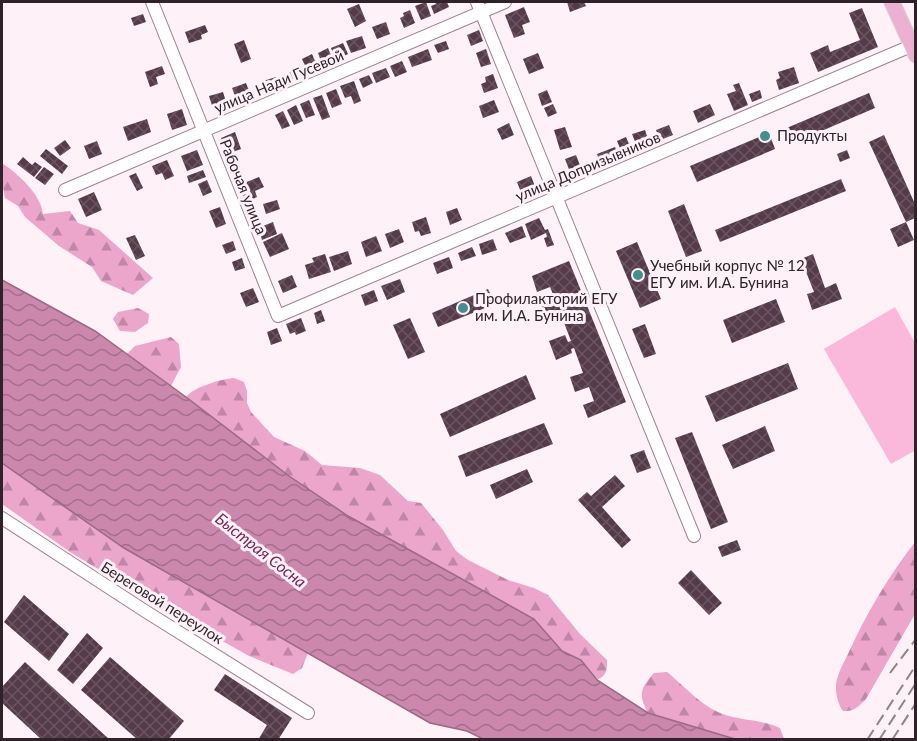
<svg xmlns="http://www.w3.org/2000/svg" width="917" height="741" font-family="Lato,sans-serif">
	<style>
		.grass { fill: #fab8db }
		.forest { fill: url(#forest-firs) }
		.water { fill: url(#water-waves); stroke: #9c6985; stroke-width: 1.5 }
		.building { fill: url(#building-cross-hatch) }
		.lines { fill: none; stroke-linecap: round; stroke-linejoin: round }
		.minor-casing { stroke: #9f8191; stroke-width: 14 }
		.major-casing { stroke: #d5d3d4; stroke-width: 17 }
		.minor { stroke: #fff; stroke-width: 12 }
		.major { stroke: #ecb0d3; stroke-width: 15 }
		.rail { stroke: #90838a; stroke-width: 2; stroke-dasharray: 12 6; stroke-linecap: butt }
		.poi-dot { fill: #458d8e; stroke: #fef1f8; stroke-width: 2 }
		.labels { text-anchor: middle; stroke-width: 6; stroke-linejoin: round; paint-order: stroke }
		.street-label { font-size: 15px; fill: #2f2229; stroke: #fef1f8 }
		.poi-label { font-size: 15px; fill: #2f2229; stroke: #fef1f8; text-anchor: start }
		.water-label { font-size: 16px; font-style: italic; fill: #752557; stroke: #fef1f8 }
	</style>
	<defs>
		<pattern id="forest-firs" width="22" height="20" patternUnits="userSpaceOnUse" patternTransform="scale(1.5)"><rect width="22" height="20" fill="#eca5cb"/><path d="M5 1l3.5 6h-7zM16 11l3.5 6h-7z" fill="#c086a5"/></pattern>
		<pattern id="water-waves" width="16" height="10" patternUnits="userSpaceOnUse" patternTransform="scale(1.5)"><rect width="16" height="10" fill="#cb87ac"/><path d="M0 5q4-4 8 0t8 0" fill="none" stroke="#a56e8c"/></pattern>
		<pattern id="building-cross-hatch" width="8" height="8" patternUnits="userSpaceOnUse" patternTransform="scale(1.5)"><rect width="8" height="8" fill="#553b49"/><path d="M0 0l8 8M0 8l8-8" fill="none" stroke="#6b5561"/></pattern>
	</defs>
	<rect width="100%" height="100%" fill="#fef1f8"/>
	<!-- grass -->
	<path class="grass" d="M895,307L915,343L916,450L891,464L824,349Z"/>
	<!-- forest -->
	<path class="forest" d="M2,163C18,174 41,194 43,214L70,211L78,223L99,230L153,278L133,295L101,281L92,267L59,246L25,217L18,206L5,198L2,182Z
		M138,308L149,314L148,323L135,332L120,331L113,319L118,312Z
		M171,337L179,344L181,367L171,386L127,354L135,346Z
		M234,378L244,382L247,391V403L251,412L274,437L305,451L322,465L360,468L380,475L408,501L421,503L443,530L456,551L468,560L508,580L534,588L548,595L580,634L607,660C607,671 607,675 597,680L581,660L562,651L534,619L348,516L289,476L186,397C194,387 221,379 234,378Z
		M2,463L124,548L308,653L302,668L293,674L249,656L144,597L70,552L2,504Z
		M915,542V614L866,699C859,706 854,712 843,711C839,706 836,696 836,689C835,678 843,664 848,654C866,614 888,577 915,542Z
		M667,672C687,688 703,709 729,716C748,721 762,720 780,728L784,739H735L648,713C638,694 640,689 654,673Z"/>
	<!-- water -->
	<path class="water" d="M2,280L95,331L186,397L289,476L348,516L534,619L562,651L581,660L597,680L648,713L735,739H483L467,731L430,723L124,548L2,463Z"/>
	<!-- building -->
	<path class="building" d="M426,2L431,16L421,20L415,6Z
		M435,2H447L449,7L434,14L431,6L436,4Z
		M567,2H584L586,6L570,12Z
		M359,4L366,21L355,27L347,9Z
		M524,7L530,22L522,25L525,34L514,38L505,15Z
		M862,8L878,47L818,72L810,53L828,45L830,52L860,40L849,13Z
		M410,10L415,23L404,28L400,18L404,16L403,13Z
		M143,14L146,22L134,26L131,18Z
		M386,22L390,34L377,39L372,27Z
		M205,25L208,32L201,35L202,39L189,43L185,32Z
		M479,30L483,41L471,46L467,35Z
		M362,36L366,48L351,53L346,41Z
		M244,40L251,59L241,63L234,44Z
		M446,41L449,49L438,53L434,45Z
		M343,43L348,54L336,60L331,48Z
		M328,48L333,60L322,64L318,53Z
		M428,49L432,60L412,67L408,57Z
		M486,49L491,64L481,67L476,53Z
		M538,53L544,68L529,74L523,59Z
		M312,54L318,68L308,72L302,59Z
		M402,61L407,72L395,77L390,66Z
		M162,66L165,74L156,77L158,84L150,87L145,72Z
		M794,67L799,83L779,90L776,80L780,78L778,72Z
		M386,68L390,77L376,83L372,73Z
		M294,71L296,78L282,82L280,76Z
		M493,74L498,88L484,93L481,84L486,82L485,77Z
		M369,75L373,83L363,88L359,79Z
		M276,77L278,84L263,90L260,82Z
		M354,81L361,101L354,104L351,96L345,98L340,86Z
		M246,83L251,96L237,101L232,88Z
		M739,83L748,105L734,111L727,94L736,91L733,85Z
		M336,89L342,104L332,108L326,93Z
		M547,90L552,102L542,106L538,94Z
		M760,90L762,98L752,102L749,94Z
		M223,92L227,105L213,109L209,96Z
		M869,93L875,108L789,145L782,130Z
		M322,95L330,117L322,120L313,98Z
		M309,100L315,115L306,118L300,104Z
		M494,100L499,112L483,118L479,106Z
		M553,104L557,113L548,117L544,108Z
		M710,104L715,115L698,123L693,111Z
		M296,105L303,121L294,125L287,110Z
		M182,109L187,125L172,130L167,114Z
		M283,111L290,126L282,129L275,115Z
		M147,119L151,132L128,141L123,127Z
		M509,123L514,135L502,140L497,129Z
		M669,125L673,135L660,140L656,130Z
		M565,127L572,147L560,150L554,130Z
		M645,130L650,145L638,149L632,134Z
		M235,132L241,149L227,154L221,138Z
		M769,133L775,149L697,182L690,166Z
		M884,135L915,204V218L906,222L869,142Z
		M626,137L632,151L623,155L617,141Z
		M65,140L71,148L60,156L54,148Z
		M97,141L102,154L89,159L84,146Z
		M615,147L619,157L601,164L597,154Z
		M46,149L68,166L62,174L40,156Z
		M197,150L203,165L187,171L181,156Z
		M847,150L850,158L840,162L837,154Z
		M576,155L583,173L572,177L565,159Z
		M23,157L32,165L35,162L42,167L34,177L17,164Z
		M167,160L174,176L165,180L162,173L156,175L152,166Z
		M44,167L54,174L45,185L35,178Z
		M203,170L206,177L189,183L187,176Z
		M136,173L143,188L137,191L129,176Z
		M531,176L536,189L522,195L517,182Z
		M259,177L264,187L255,191L257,197L246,202L239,185Z
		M841,179L846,191L720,242L715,230Z
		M207,180L212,192L203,196L198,184Z
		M94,192L102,210L86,217L78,199Z
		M277,200L280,209L266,214L263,204Z
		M684,204L702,251L686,257L668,211Z
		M220,207L226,224L216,228L209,211Z
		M457,208L462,220L450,225L446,212Z
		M426,217L431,233L421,236L419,231L415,232L412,222Z
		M539,218L545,230L548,229L554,245L547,247L544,238L547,237L546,233L531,240L525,224Z
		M273,222L277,234L262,240L258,228Z
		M906,222L914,240L898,247L890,229Z
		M522,226L526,237L510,243L505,233Z
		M399,229L404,242L390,248L385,234Z
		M282,233L289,249L270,257L263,242Z
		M135,235L145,256L136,260L126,238Z
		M376,236L382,251L366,257L361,242Z
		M493,239L497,250L482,255L479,244Z
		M233,241L236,250L226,254L222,245Z
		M637,242L661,299L640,308L616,251Z
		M472,247L476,256L461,261L458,253Z
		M348,251L352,264L334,271L329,257Z
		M325,254L331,272L309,279L305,265L314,262L312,258Z
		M813,254L825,288L836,283L842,299L812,310L807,294L814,292L801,259Z
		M449,257L453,268L437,274L433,263Z
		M242,258L245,268L235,271L232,262Z
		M569,261L626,402L588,418L583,405L594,401L589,387L575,392L570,377L583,373L574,348L571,349L572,353L556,360L549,341L565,335L568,342L571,341L560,312L546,319L540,304L555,299L550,287L537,292L532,276Z
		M292,275L297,287L283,293L278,281Z
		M400,279L405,292L387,300L381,286Z
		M253,288L259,302L246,307L240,293Z
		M488,289L495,304L438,327L432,313Z
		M374,290L378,301L365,306L361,295Z
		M776,299L785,322L732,343L723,320Z
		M321,310L325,321L317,324L314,313Z
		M301,318L306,331L296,335L295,332L290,334L286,324Z
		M410,318L425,352L408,359L393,325Z
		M645,324L656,354L644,358L632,329Z
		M277,328L282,341L271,345L267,332Z
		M788,363L798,389L716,422L705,396Z
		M526,375L536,399L450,437L440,414Z
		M544,423L553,444L466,477L458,456Z
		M765,426L775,451L733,469L722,445Z
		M692,432L728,522L711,529L675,438Z
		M644,450L651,468L637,473L630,455Z
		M527,469L533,482L496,499L490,485Z
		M615,475L625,486L602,507L631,540L622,548L578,500L587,492L591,496Z
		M737,540L741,550L722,557L718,547Z
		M691,570L722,603L709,615L678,583Z
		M24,595L69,634L49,661L4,622Z
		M87,633L103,648L73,684L57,670Z
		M110,657L184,721L168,740H138L81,690Z
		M25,662L110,740H42L2,703V687Z
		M225,674L292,718L278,740H258L267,725L214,690Z"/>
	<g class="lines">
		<defs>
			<path id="minor" d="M152,2L278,316L911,46
				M477,2L694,536
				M65,190L505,2
				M2,518L145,611L308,713"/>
			<path id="major" d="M892,2L916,55"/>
		</defs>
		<!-- minor casing -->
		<use href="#minor" class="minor-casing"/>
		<!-- major casing -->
		<use href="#major" class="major-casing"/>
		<!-- minor -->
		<use href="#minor" class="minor"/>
		<!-- major -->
		<use href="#major" class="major"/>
		<!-- rail -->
		<path class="rail" d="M890,673L916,639
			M867,740L916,665
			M879,740L916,683
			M892,740L916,703"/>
	</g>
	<!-- markers -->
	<g class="poi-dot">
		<circle cx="765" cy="136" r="6"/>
		<circle cx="638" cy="275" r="6"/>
		<circle cx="463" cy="308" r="6"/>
	</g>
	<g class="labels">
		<!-- street labels -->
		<g class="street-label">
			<text transform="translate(279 82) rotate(-23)" y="5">улица Нади Гусевой</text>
			<text transform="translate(588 167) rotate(-23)" y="5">улица Допризывников</text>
			<text transform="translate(243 187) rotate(68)" y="5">Рабочая улица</text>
			<text transform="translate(162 603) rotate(32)" y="5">Береговой переулок</text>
		</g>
		<!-- poi labels -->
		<g class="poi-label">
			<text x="777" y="141">Продукты</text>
			<text x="650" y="271">Учебный корпус № 12<tspan x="650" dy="17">ЕГУ им. И.А. Бунина</tspan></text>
			<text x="475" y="304">Профилакторий ЕГУ<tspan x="475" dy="17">им. И.А. Бунина</tspan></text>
		</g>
		<!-- water labels -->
		<g class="water-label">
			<text transform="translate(261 550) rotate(38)" y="6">Быстрая Сосна</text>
		</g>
	</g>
	<!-- border -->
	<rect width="917" height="741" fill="none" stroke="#2f2229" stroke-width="6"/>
</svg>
